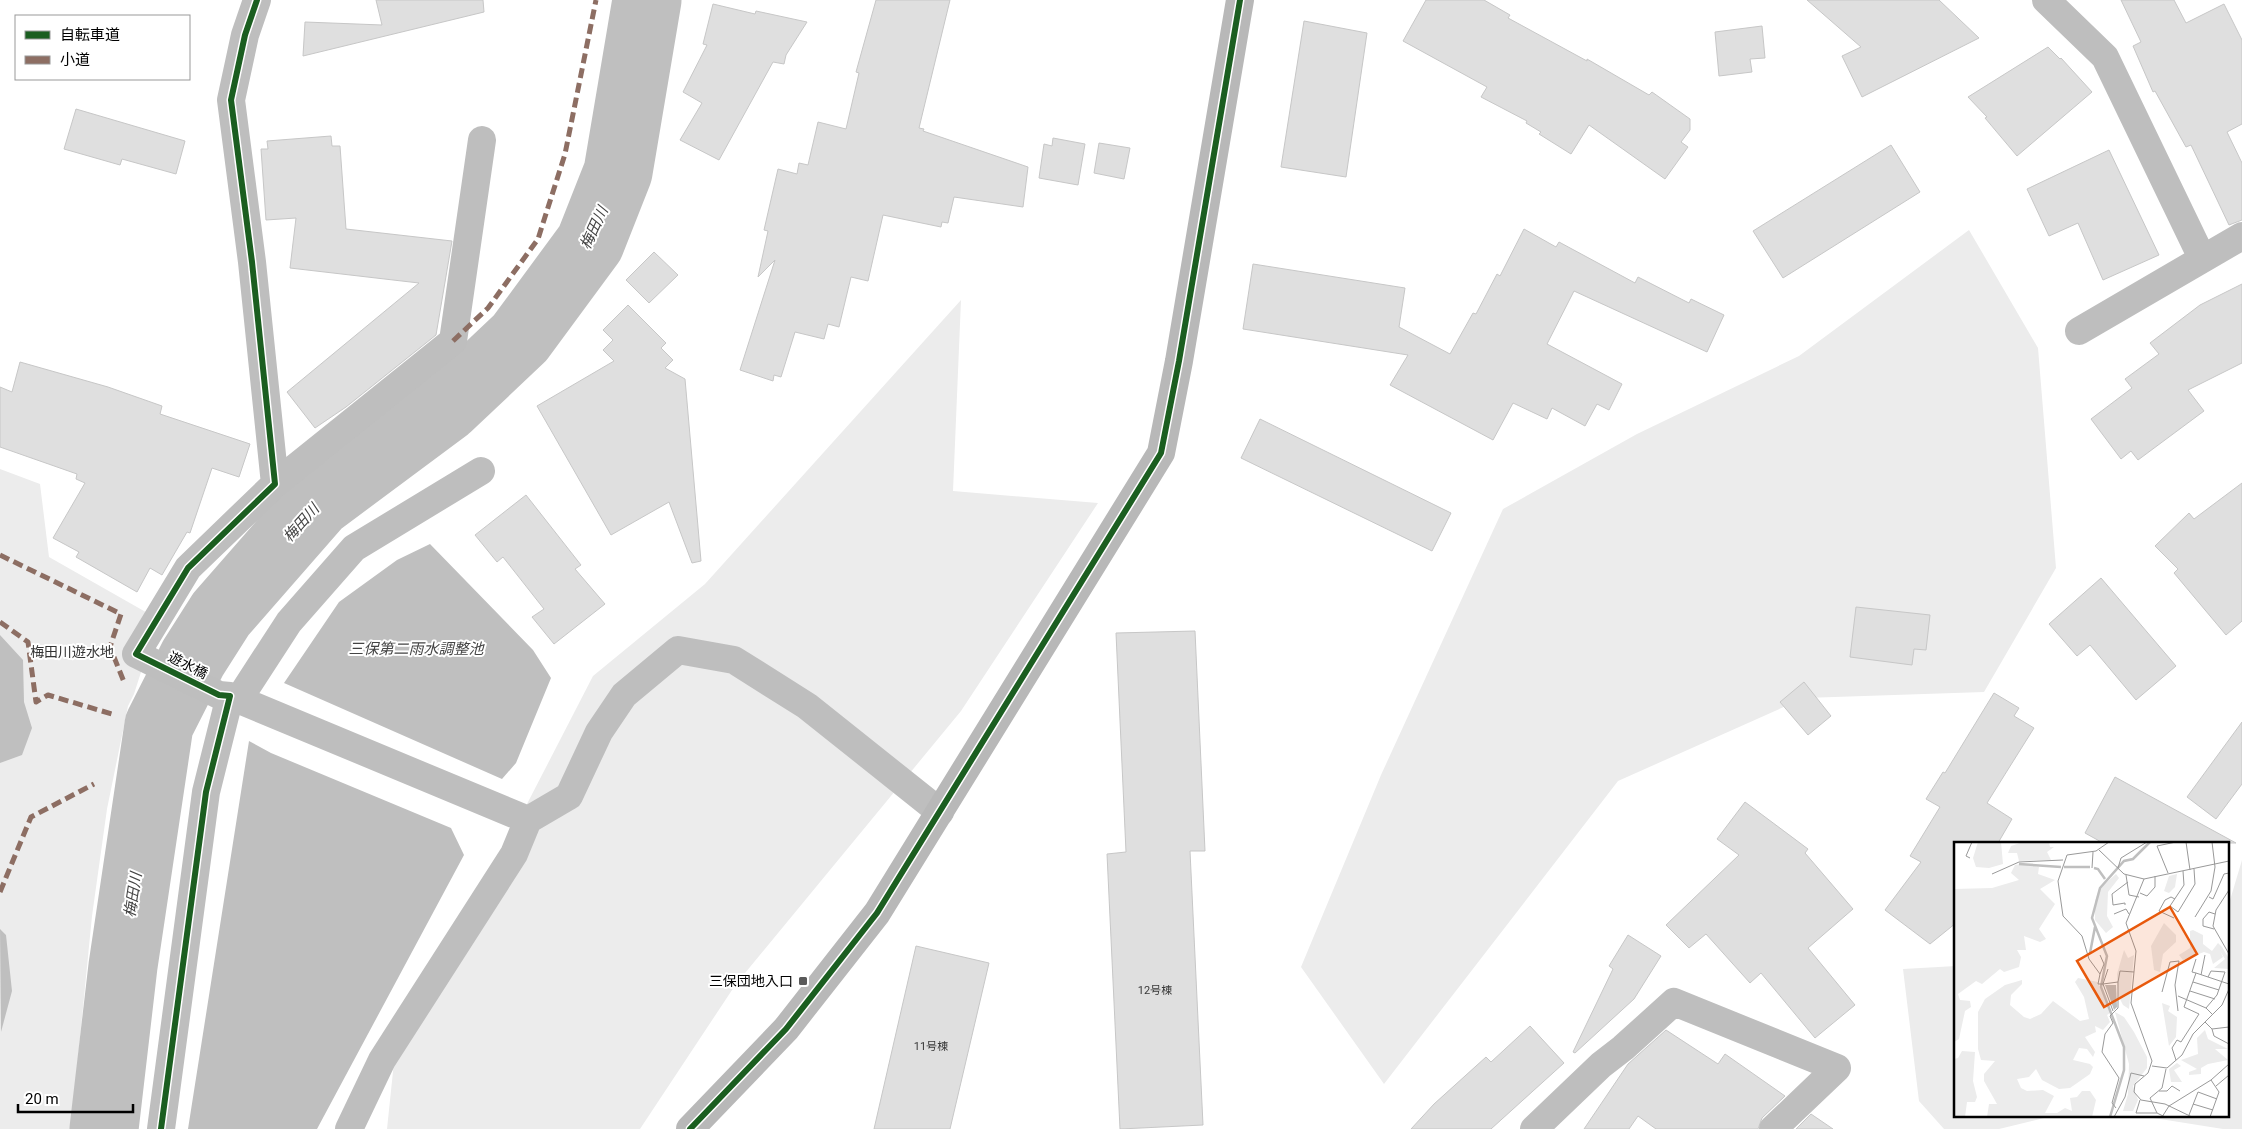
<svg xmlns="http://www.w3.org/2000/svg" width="2242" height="1129" font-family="Roboto,'Noto Sans JP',sans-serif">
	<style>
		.green { fill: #ececec }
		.water { fill: #bfbfbf }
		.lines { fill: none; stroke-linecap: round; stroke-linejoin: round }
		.river { stroke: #bfbfbf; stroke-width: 69 }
		.building { fill: #dfdfdf; stroke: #c7c7c7 }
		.street { stroke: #bebebe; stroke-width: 28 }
		.secondary { stroke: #b8b8b8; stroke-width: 28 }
		.quiet { stroke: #8d6e63; stroke-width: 5; stroke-dasharray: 10 5; stroke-linecap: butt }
		.cycleway-casing { stroke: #fff; stroke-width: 9 }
		.cycleway { stroke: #1b5e20; stroke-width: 6 }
		.poi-dot { fill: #595959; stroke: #fff; stroke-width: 2 }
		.labels { text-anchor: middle; stroke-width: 4; stroke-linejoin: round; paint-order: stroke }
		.number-label { font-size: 11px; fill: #383838 }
		.park-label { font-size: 14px; fill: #333; stroke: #fff }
		.street-label { font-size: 14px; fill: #000; stroke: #fff }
		.poi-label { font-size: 14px; fill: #000; stroke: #fff; text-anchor: end }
		.water-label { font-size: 15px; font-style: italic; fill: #444; stroke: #fff }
		.inset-river { fill: none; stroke: #bfbfbf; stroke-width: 2.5 }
		.inset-road { fill: none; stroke: #999; stroke-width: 1 }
		.view { fill: #e8590c; fill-opacity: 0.15; stroke: #e8590c; stroke-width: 2.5 }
		.inset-edge { fill: none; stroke: #000; stroke-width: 2.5 }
	</style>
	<rect width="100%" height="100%" fill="#fff"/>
	<!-- green -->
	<path class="green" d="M1969,230L2038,348L2056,568L1984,692L1804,698L1618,781L1384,1084L1301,967L1381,775L1503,509L1637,434L1799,356Z
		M961,300L953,491L1098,503L961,711L736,984L640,1129H387L394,1062L593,676L705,584Z
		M0,469L40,484L49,557L158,619L134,694L128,706L107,809L92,916L71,1129H0Z
		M2242,860V1129H2223L2135,1115H2228V907Z
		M1956,966V1115H2056L1999,1129H1944L1919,1101L1903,969Z"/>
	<!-- water -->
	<path class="water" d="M430,544L533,650L551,678L516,763L502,779L284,683L339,602L397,560Z
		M0,635L23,660L24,702L32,728L22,755L0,763Z
		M249,741L271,753L451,828L464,855L317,1129H188Z
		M0,929L6,935L12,991L1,1032Z"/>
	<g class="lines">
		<!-- river -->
		<path class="river" d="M104,1129L123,966L159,725L193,658L221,614L318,503L447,407L520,338L590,243L618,172L647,0"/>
	</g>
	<!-- building -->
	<path class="building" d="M376,0H483L484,12L303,56L305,22L382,25Z
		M876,0H950L919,128L924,129L923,131L1028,167L1023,207L954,197L948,223L942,222L941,227L883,215L868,281L851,277L839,327L828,324L824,339L795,332L781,377L774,375L773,381L740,370L775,260L758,277L768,231L764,230L778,169L797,174L799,163L808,165L818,122L846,129L859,73L856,72Z
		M1426,0H1484L1510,15L1508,18L1587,61V59L1649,95L1652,92L1690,119V130L1681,142L1688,147L1665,179L1589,125L1571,154L1539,134L1541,132L1526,123L1527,121L1481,97L1487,87L1403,41Z
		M1807,0H1939L1979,38L1862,97L1842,56L1861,47Z
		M2121,0H2174L2186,23L2224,4L2242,40V124L2227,132L2242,163V220L2229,225L2191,145L2186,147L2155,91L2153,92L2133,46L2141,42Z
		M713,4L755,14L756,11L807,22L786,55L784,64L773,62L719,160L680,140L702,103L683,92L707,45L703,44Z
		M1304,21L1367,33L1346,177L1281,167Z
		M1762,26L1765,58L1750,59L1752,72L1719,76L1715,32Z
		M2048,47L2060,59L2061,58L2092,92L2017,156L1985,118L1987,117L1968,97Z
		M76,109L185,141L176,174L122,159L120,165L64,149Z
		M331,136L332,146H340L346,229L452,241L436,335L346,407L315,428L287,392L419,283L290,268L296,218L266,220L261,149H268L267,141Z
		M1053,138L1085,144L1078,185L1039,178L1044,144L1052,146Z
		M1099,143L1130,148L1124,179L1094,173Z
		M1891,145L1920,192L1783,278L1753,231Z
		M2109,150L2159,255L2103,280L2078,223L2049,236L2027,189Z
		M1524,229L1556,247L1559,242L1635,283L1638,277L1689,303L1691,299L1724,315L1707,352L1574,291L1547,344L1622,384L1609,410L1597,404L1585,426L1552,408L1547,419L1513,403L1493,440L1390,385L1408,355L1243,329L1253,264L1405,288L1399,327L1450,354L1473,313L1476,314L1497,274L1500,276Z
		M654,252L678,275L649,303L626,280Z
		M2242,284V363L2188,390L2204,411L2138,460L2131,451L2121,459L2091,419L2132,388L2125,379L2159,354L2150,343L2200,305Z
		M628,305L666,343L661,348L673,360L665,368L685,379L701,561L692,563L669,502L611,535L537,406L614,361L603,350L613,340L603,330Z
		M20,362L108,387L162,406L160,414L250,444L239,477L212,468L190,533L187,532L162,575L150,568L137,592L76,557L79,552L53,538L85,483L76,479L77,474L0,447V387L12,392Z
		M1260,419L1451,513L1432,551L1241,458Z
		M2242,483V621L2226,635L2174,573L2178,569L2155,546L2189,513L2194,519Z
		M526,495L581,565L575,569L605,604L554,644L532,617L544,609L503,557L497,562L475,535Z
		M2101,578L2176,666L2136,700L2090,645L2077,656L2049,624Z
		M1856,607L1930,615L1926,650L1914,649L1912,665L1850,657Z
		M1195,631L1205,851H1190L1203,1125L1120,1129L1107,854L1126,852L1116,633Z
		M1804,682L1831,716L1808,735L1780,702Z
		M1994,693L2019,708L2014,716L2034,728L1987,803L2012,819L1998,843H1956V923L1930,944L1885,910L1921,862L1910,856L1940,807L1926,799L1943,772L1945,773Z
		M2242,722V784L2216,819L2187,797Z
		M2115,777L2236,843H2103L2085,833Z
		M1745,802L1808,849L1805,853L1853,909L1808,948L1855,1005L1815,1038L1761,973L1750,983L1706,934L1689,948L1666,925L1739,855L1717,839Z
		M1628,935L1661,956L1634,999L1575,1053L1573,1052L1613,969L1609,966Z
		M916,946L989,963L950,1129H874Z
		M1530,1026L1564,1063L1491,1129H1411L1434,1104L1486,1057L1491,1062Z
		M1666,1030L1718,1064L1725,1054L1785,1096L1762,1118L1758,1129H1656L1638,1116L1629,1129H1584L1628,1064Z
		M1811,1114L1833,1129H1796Z"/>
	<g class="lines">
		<!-- street -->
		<path class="street" d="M2046,0L2105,57L2202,258
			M2079,331L2242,236
			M275,484L453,341L482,140
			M230,696L528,820L569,796L599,732L624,695L678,650L734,660L807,706L940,812
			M239,699L289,622L354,548L481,471
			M161,1129L206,792L230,696L219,695L136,654L188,568L275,484L252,262L231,100L245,35L257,0
			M349,1129L382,1060L514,854L528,820
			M1534,1129L1601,1065L1623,1048L1674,1002L1837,1068L1773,1129"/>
		<!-- secondary -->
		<path class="secondary" d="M690,1129L786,1029L877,913L1161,453L1179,361L1240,0"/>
		<!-- quiet -->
		<path class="quiet" d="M453,341L488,308L538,239L565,154L596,0
			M0,555L121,614L110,647L124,682
			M0,622L28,642L36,702L48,695L112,714
			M0,892L31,817L94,784"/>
		<defs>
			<path id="cycleway" d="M161,1129L206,792L230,696L219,695L136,654L188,568L275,484L252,262L231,100L245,35L257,0
				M690,1129L786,1029L877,913L1161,453L1179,361L1240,0"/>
		</defs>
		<!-- cycleway casing -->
		<use href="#cycleway" class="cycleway-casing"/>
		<!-- cycleway -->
		<use href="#cycleway" class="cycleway"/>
	</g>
	<!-- markers -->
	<rect class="poi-dot" x="798" y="976" width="10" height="10" rx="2.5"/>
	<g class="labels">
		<!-- number labels -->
		<g class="number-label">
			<text x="1155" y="994">12号棟</text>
			<text x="931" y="1050">11号棟</text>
		</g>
		<!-- park labels -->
		<g class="park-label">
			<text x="72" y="657">梅田川遊水地</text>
		</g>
		<!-- street labels -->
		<g class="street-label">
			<text transform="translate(188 665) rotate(27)" y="5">遊水橋</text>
		</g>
		<!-- poi labels -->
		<g class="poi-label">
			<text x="793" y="986">三保団地入口</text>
		</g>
		<!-- water labels -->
		<g class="water-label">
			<text transform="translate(594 228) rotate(-65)" y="5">梅田川</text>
			<text transform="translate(301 523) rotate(-48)" y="5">梅田川</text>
			<text x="416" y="654">三保第二雨水調整池</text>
			<text transform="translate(133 895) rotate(-81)" y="5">梅田川</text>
		</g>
	</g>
	<!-- overview -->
	<g transform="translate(1954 842)">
		<rect width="275" height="275" fill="#fff"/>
		<path d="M24,0H47L49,22L35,26L22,25L19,16ZM69,0H95L96,5H100L93,10L97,18L65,19L63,11H54L57,4ZM67,22L85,25L84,32L101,38L86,47L101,62L85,87L92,97L86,100L70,94L72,108H63L67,115L65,125L50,130L46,127L28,142L22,139L4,152L6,158L16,159L17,165L11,169L5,197L0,200V47L38,46L65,38L57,31L61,23ZM162,32L165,36L154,50L153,74L159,85L152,91L141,78V59L145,47ZM223,32L221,45L215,51L210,49L215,34ZM210,81L222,93V100L209,112L206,130L200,128L197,104ZM239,88L249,93V102L258,109L264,101L268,105L274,115L275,127L260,126L271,117L266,109L269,115L259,122L256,112L250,110L229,118L225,113L236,106V89ZM170,108L174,116L180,113L175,167L169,163L164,153L163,132ZM124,136L144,140L156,171L153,173L156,180L149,188L141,184L142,190L131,195L141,210L139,215L133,207L125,206L119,218L136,222L139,225L136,232L116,246L105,247L88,238L82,227L75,235L63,237L67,246L73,249L89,248L100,254L91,271H103L111,266L118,269L116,256L123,255L128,249H136L142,258L138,275H33L35,262H43L30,239V232L41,219L27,218L24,207V170L31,157L51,143L68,138V142L57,153L56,163L70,175L76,177L87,172L99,159L126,179L135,177L130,155L121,140ZM208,161L216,164L214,169L223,175L222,195L215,204ZM161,170L170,175L180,190L193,215V226L179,244L184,258L179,269H169L174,252L175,222ZM251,188L254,197L274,207H261L274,218L254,222L247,226V232L235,233V230L243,227L227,218L244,212L243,196ZM8,209L21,210L19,239L23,255L21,260H13L11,275H0V217L4,216ZM223,221L227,224L220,228L228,240H217L215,227Z" fill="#ececec"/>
		<path d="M151,143H162L163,165L160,168Z" fill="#bfbfbf"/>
		<path class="inset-river" d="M65,22L107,25M110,25H136M140,26L144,27L151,37M136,111L141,85M156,275L170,228V205L147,145L153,114L138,76L146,46L170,19L179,17L196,0"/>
		<path class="inset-road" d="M155,0L142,9L113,13L104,39L109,74L128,94L135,117L146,132L144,142H149L159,169M232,0L236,28M145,8L170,32L190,37L275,19M16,16L12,14L18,0M138,26L139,10M164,26L167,16L193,0M229,29L230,43L216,64L224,70L241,42L240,27M214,31L203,4L222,0M38,32L65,20L109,18M172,33L175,53L185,55M190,37L172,81L182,109L177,161L198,219L194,231L181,242L180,250L187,258L211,262L238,275M275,48L262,68L259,84L275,112M186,51L193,54L201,45V34M255,55L259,57L270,32L275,31M171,63V61L159,63L158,52L174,40M160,72L172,67L175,72M241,75L257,49L261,25L258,0M220,76L205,69L211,58L217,55L221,57M260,87L249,84V77L255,70L261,72M242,131L238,130L242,117M146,132L150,122L146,113M247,133L251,113M254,135L257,129L271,130L263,153L252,166L258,172M239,140L265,148M149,142L164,140L166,129L180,130M149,142L154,127M236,149L261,157M208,150L216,120L225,119L221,143L224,169M224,154L252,166M251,180L258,187L260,194L275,202M258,187L275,185M222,218L218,206L223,198L227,200L245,172L230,165L242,131L275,142M198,224L213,226L228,213L239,192L268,163L275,147M262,244L275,233M205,249H213L218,244L226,249M186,258L182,271H203M239,262L259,268M162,266L158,261L165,236L148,210L151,192L159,181L156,174L164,166V140M235,273L244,250L263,257M160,275L171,255L177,231L190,234M208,275L215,264L257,238L275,222M211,275L203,271L196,256L208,246L212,227M256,275L265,250L257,238"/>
		<path class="view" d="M216,65L243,112L150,165L123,119Z"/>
		<rect width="275" height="275" class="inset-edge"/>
	</g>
	<!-- legend -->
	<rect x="15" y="15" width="175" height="65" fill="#ffffff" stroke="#999999"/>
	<rect x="25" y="31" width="25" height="8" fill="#1b5e20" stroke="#999999"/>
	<text x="60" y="40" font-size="15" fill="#000000">自転車道</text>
	<rect x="25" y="56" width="25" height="8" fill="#8d6e63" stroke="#999999"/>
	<text x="60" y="65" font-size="15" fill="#000000">小道</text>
	<!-- scale -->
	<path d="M18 1104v8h115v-8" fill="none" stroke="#000000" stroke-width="2.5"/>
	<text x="25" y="1104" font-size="15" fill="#000000" stroke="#ffffff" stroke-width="4" paint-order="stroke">20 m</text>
</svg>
